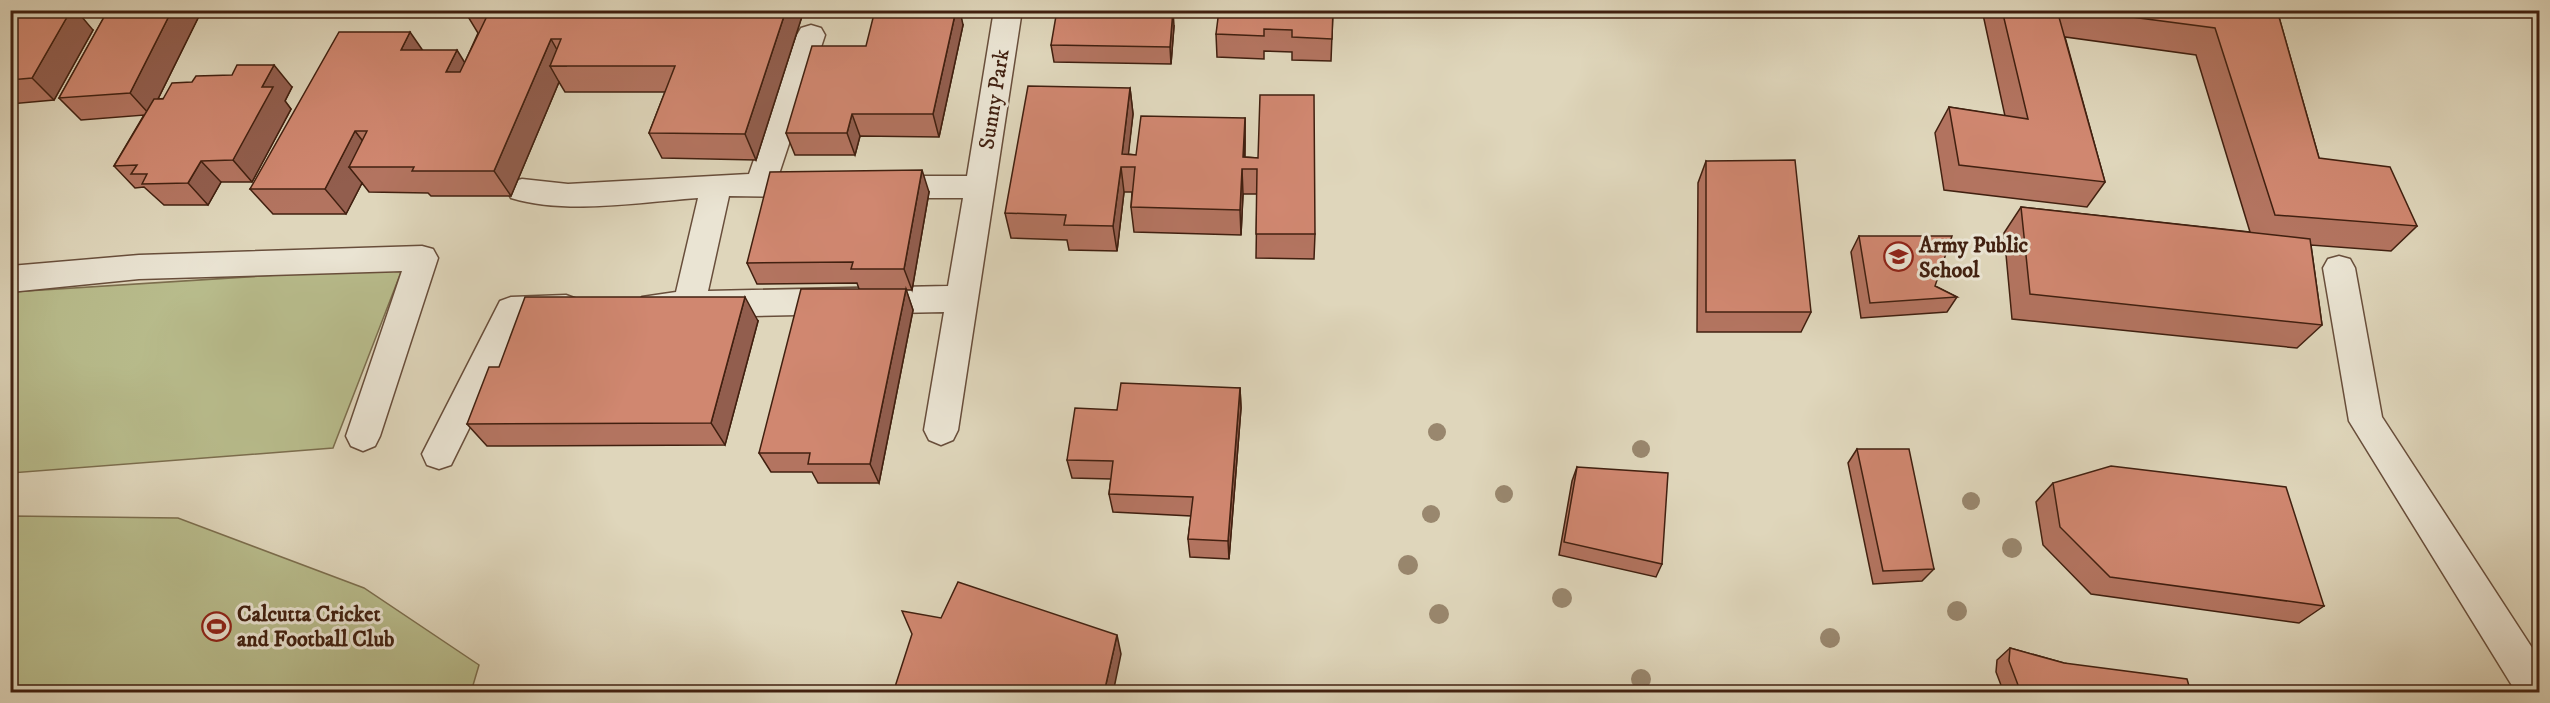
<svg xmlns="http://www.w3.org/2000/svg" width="2550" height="703" font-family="'IM FELL DW Pica',serif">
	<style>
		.green { fill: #b8bc8c; stroke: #7c6e4e; stroke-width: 1.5 }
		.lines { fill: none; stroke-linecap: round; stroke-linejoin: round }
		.minor-casing { stroke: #684e3b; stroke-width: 3 }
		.minor { fill: #eae4d3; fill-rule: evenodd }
		.tree { fill: #99876e }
		.wall { fill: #b37460; stroke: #412010; stroke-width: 1.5 }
		.shaded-wall { fill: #925e4e; stroke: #412010; stroke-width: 1.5 }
		.building { fill: #d08770; stroke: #412010; stroke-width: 1.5 }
		.labels { text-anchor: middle; stroke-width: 6; stroke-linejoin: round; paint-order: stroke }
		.street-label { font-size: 22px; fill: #412010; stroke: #eae4d3 }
		.poi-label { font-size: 22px; font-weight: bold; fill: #412010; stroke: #eae4d3; text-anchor: start }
	</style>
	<rect width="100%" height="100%" fill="#dfd6bb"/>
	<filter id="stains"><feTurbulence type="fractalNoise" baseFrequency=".00333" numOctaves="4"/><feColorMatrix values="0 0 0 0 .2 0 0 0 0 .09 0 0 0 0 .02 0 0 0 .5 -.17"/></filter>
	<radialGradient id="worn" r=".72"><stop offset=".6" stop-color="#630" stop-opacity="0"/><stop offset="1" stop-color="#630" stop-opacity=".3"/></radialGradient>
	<!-- green -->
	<path class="green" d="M403,267L333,448L11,473V292Z
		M11,516L178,518L364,588L479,665L471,692H11Z"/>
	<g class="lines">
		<defs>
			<path id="minor" d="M994,10H1022L958,430L953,440L941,445L929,440L924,430L944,312L703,317C685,311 662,322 642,315L637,306L642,297L676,292L698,198C640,202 567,215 511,198L507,190L511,182L522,179L568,184L749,174L797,35L801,28L811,25L821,28L825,35L779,174L812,175L823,178L827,186L823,194L812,197L729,196L708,291L948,286L963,198H882L871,195L867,187L871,179L882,176H967Z
				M422,246L433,249L438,258L380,436L375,446L363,451L351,446L346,436L402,271L139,279L10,292V266L139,255Z
				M2339,256L2350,259L2355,268L2382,417L2540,660V692H2516L2349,421L2323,268L2328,259Z
				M566,295L577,299L582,308L577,317L566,321L521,323L451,465L439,469L427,465L422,454L500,301L511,297Z"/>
		</defs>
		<!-- minor casing -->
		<use href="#minor" class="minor-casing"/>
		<!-- minor -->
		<use href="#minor" class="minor"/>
	</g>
	<!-- trees -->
	<g class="tree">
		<circle cx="1437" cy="432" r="9"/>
		<circle cx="1641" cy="449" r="9"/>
		<circle cx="1504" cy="494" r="9"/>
		<circle cx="1971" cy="501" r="9"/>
		<circle cx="1431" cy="514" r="9"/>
		<circle cx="2012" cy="548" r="10"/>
		<circle cx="1408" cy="565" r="10"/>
		<circle cx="1562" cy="598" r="10"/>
		<circle cx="1957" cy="611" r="10"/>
		<circle cx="1439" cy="614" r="10"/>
		<circle cx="1830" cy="638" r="10"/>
		<circle cx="1641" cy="679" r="10"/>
	</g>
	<!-- wall -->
	<path class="wall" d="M10,10L93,30L54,100L10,104Z
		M108,10H202L158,99L292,87L285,101L291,109L252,182H221L208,205H164L144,187L135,188L114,166L144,115L81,120L59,98Z
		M464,10H804L756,160L662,158L649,133L665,92H565L559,82L511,196H431L428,193L369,192L362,183L346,214H273L250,189L465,62L478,33Z
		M1333,10L1331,61L1292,60V52L1264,51V59L1217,57L1216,34Z
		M1982,10H2277L2319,158L2417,226L2391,251L2311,245L2322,325L2297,348L2012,319L2004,233L2021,207L2250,232L2196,55L2065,37L2105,182L2087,207L1944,190L1935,133L1949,107L2005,116Z
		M963,25L939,137L860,136L855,155H795L786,133Z
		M1174,26L1171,64L1054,62L1051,45Z
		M1130,88L1133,114L1128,154L1136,155L1245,118V157L1258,158L1315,234L1314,259L1256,258L1257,194H1243L1241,235L1134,232L1131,207L1132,192H1124L1117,251L1069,250L1067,240L1011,238L1005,213Z
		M1706,161L1811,312L1801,332H1697L1698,183Z
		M929,192L912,290H906L913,310L879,483H818L812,472H771L759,453L859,289L857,283L757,284L747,263Z
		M1859,236L1935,286L1957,297L1947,312L1861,318L1851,252Z
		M758,321L725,445L487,446L467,424Z
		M1240,388L1241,408L1229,559L1190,557L1188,539L1191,516L1113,512L1109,494L1111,479L1072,478L1067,460L1117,410Z
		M1857,449L1934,569L1922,581L1873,584L1848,463Z
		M1577,467L1662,564L1656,577L1559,555L1572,481Z
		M2053,483L2324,606L2299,623L2091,594L2043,545L2036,502Z
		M2010,648L2064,663L2191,693H2004L1996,672L1997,660Z"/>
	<!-- shaded-wall -->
	<path class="shaded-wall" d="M71,10H76L93,30L54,100L32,78Z
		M172,10H202L150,115L130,93Z
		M786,10H804L756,160L745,134Z
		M956,10H960L963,25L939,137L933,114Z
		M1173,10L1174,26L1171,64L1170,47Z
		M410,32L428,58L401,50Z
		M551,39L566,66H550L559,82L511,196L494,171Z
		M457,50L473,76L446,72Z
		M274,65L292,87L285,101L291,109L252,182L233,160L262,87Z
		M1130,88L1133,114L1127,167L1122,154Z
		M852,114L860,136L855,155L847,133Z
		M1245,118V144L1244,169L1243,157Z
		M355,131L375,157L349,167L362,183L346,214L325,189Z
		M201,161L221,182L208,205L188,183Z
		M1121,167L1124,192L1117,251L1113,226Z
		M1242,169L1243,194L1241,235L1240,210Z
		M922,170L929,192L912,290L904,269Z
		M906,289L913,310L879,483L870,464Z
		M745,297L758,321L725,445L711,423Z
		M1240,388L1241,408L1229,559L1228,541Z
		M1117,635L1121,654L1113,693H1104Z"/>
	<!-- building -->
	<path class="building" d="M10,10H71L32,78L10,80Z
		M108,10H172L130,93L59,98Z
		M490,10H786L745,134L649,133L675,66H550L561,39H551L494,171H412L414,167H349L367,131H355L325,189H250L339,32H410L401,50H457L446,72H460Z
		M875,10H956L933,114H852L847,133H786L812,46H866Z
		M1057,10H1173L1170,47L1051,45Z
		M1219,10H1333L1332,39L1292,37V30L1264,29V36L1216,34Z
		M2002,10H2057L2105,182L1959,165L1949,107L2028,119Z
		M2078,10H2277L2319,158L2390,167L2417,226L2275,215L2215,28Z
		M237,65H274L262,87H273L233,160L201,161L188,183L142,184L147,174H131L137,165L114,166L154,99H163L172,83L192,82L196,76L232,75Z
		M1028,86L1130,88L1122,154L1136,155L1141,116L1245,118L1243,157L1258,158L1260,95H1314L1315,234H1256L1257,169H1242L1240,210L1131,207L1135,167H1121L1113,226L1064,225L1066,215L1005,213Z
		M1795,160L1811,312H1706V161Z
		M922,170L904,269H851L853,262L747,263L770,172Z
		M2021,207L2310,239L2322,325L2030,294Z
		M1859,236H1952L1935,286L1957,297L1870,303Z
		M801,289H906L870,464H808L810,453H759Z
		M525,297H745L711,423L467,424L489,367H499Z
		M1121,383L1240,388L1228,541L1188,539L1193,497L1109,494L1113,461L1067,460L1075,408L1117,410Z
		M1857,449H1909L1934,569L1883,571Z
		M2111,466L2286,487L2324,606L2110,577L2060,527L2053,483Z
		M1577,467L1668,473L1662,564L1564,542Z
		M958,582L1117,635L1104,693H893L912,634L902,611L941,618Z
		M2010,648L2064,663L2187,679L2191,693H2021L2009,661Z"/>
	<!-- icons -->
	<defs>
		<symbol id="school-ring" viewBox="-11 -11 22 22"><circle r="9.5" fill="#eae4d3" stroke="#8f2418" stroke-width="1.5"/><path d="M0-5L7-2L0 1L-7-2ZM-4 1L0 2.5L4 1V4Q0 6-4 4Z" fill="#8f2418"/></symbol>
		<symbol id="stadium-ring" viewBox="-11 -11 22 22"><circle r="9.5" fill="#eae4d3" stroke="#8f2418" stroke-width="1.5"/><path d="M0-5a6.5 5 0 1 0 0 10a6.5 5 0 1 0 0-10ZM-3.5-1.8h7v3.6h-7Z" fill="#8f2418"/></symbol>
	</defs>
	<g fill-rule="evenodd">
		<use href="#school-ring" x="1882" y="240" width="33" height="33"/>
		<use href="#stadium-ring" x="200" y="610" width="33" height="33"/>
	</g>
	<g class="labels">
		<!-- street labels -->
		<g class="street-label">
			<text transform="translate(993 99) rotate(-81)" y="8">Sunny Park</text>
		</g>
		<!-- poi labels -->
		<g class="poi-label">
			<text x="1919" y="252">Army Public<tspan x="1919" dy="25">School</tspan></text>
			<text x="237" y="621">Calcutta Cricket<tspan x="237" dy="25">and Football Club</tspan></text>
		</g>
	</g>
	<!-- margin -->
	<rect width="2550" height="703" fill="none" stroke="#dfd6bb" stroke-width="36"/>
	<rect x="12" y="12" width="2526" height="679" fill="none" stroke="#412010" stroke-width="3"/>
	<rect x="18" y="18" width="2514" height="667" fill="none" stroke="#412010" stroke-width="1.5"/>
	<rect width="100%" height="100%" filter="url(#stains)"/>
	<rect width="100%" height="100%" fill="url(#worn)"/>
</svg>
